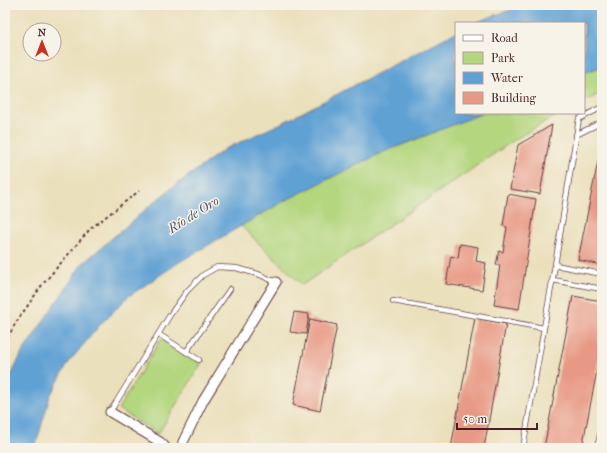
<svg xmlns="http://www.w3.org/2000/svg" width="607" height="453" font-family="'IM FELL French Canon',serif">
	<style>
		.green { fill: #b3d67e; stroke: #7e7a54 }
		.water { fill: #60a1d4; stroke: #556080 }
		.building { fill: #e89985 }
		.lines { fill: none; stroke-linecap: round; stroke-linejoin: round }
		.service-casing { stroke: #623c41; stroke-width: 6 }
		.minor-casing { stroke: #623c41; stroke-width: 11 }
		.path { stroke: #623c41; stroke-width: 2; stroke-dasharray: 3 3; stroke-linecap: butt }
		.service { stroke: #fff; stroke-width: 4.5 }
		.minor { stroke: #fff; stroke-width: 9 }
		.labels { text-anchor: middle; stroke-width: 3; stroke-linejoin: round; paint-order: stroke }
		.water-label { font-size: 13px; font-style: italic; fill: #53536f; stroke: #f7f3e8 }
	</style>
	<rect width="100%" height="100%" fill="#f7f3e8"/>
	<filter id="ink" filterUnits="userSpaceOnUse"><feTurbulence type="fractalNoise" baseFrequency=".025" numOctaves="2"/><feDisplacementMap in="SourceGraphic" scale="8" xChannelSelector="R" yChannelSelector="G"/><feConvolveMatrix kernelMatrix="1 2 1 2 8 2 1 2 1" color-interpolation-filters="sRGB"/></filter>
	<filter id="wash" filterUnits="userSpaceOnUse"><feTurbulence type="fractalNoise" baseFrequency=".012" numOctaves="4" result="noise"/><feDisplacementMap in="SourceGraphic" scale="16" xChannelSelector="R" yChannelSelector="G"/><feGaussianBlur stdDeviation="0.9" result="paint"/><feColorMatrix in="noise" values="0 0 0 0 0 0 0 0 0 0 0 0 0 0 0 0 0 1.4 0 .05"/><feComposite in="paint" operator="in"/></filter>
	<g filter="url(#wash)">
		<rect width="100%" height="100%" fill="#ebe0bc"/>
		<!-- green -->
		<path class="green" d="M602,66V93L584,101V73Z
			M483,113H561L517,138L302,285L241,226L286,200L381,153Z
			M161,339L201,364L158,434L118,409Z"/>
		<!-- water -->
		<path class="water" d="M523,5H602V66L584,73V23H474Z
			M456,32V113H483L381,153L286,200L241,226L181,261L129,296L99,326L69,362L50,396L35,448H5V388L22,353L82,264L165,193L225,149L286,121Z"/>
		<g id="blocks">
			<!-- building -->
			<path class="building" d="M552,125L540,194L510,189L518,145Z
				M601,146H602V265L578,260Z
				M508,194L536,199L519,309L494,305L500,265H496L499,251L503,252L507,227L503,226Z
				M460,244L478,247L476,261L486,263L482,290L446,284L451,256L458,258Z
				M573,296L602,301V344L582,448H544Z
				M294,312L309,314L306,334L290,332Z
				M475,318L506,324L484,448H451Z
				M310,319L337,325L320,411L293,405Z"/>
		</g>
	</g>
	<g filter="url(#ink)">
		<use href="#blocks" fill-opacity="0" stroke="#623c41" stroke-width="1"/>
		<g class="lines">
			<defs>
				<path id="service" d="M576,135L602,122
					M555,265L602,274
					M553,280L602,289
					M393,301L544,328
					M158,334L199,360
					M186,352L230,289
					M110,412L170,315L187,291L203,275L217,267L236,268L258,274L276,282
					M523,448L555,265L579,119L602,107
					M597,448L602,427"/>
				<path id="minor" d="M110,412L160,442L166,448
					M182,448L183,442L203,401L276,282"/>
			</defs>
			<!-- service casing -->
			<use href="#service" class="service-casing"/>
			<!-- minor casing -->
			<use href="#minor" class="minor-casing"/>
			<!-- path -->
			<path class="path" d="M5,343L15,324L42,285L90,229L139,191"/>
			<!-- service -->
			<use href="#service" class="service"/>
			<!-- minor -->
			<use href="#minor" class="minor"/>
		</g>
	</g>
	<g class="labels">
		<!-- water labels -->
		<g class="water-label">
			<text transform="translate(193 214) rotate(-32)" y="5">Río de Oro</text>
		</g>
	</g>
	<!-- margin -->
	<rect width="607" height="453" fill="none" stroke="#f7f3e8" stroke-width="20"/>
	<!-- legend -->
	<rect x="455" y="22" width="130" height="92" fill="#f7f3e8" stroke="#b29e9c"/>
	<rect x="463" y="35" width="20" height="6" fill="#ffffff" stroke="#b29e9c"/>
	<text x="491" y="42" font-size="12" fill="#4a1f2b">Road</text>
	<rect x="463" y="52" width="20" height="12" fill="#b3d67e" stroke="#b29e9c"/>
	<text x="491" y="62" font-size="12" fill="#4a1f2b">Park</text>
	<rect x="463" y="72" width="20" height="12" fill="#60a1d4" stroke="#b29e9c"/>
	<text x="491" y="82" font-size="12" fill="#4a1f2b">Water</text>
	<rect x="463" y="92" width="20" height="12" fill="#e89985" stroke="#b29e9c"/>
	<text x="491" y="102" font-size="12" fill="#4a1f2b">Building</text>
	<!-- north arrow -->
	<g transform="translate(42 42)"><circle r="19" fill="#f7f3e8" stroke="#b29e9c"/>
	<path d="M0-3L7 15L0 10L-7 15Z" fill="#c8321e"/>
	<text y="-6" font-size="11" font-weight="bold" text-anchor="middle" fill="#4a1f2b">N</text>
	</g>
	<!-- scale -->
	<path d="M457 423v6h80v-6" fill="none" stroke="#4a1f2b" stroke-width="2"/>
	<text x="463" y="423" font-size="12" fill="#4a1f2b" stroke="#f7f3e8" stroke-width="3" paint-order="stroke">50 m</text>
</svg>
